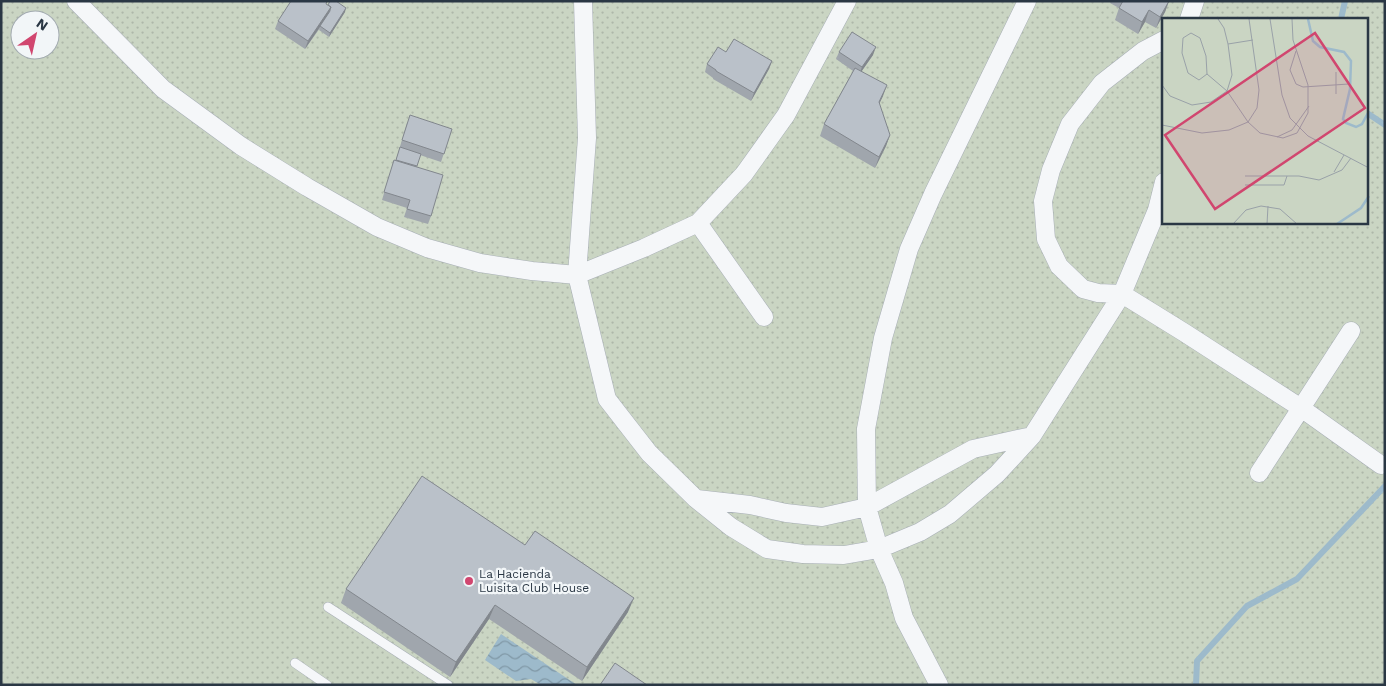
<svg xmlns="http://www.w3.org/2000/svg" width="1386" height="686" font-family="'Work Sans',sans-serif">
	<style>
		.grass { fill: url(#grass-dots); fill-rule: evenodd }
		.water { fill: url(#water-waves) }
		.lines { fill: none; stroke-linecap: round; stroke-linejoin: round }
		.stream { stroke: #9dbacb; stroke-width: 6 }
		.service-casing { stroke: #a8afb6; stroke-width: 10 }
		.minor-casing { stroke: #a8afb6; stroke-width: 19 }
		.service { stroke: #f5f7f9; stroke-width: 9 }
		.minor { stroke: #f5f7f9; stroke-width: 18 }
		.wall { fill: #a0a6ad }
		.shaded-wall { fill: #82878d }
		.building { fill: #bac1c9; stroke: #82878d }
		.poi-dot { fill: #d1466f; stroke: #f2f6f8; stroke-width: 2 }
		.labels { text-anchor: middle; stroke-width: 4.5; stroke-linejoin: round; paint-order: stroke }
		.poi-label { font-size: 12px; fill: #2a3744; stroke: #f2f6f8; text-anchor: start }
		.inset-river { fill: none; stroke: #9dbacb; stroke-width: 2.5 }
		.inset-road { fill: none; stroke: #99a1a8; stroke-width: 1 }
		.view { fill: #d1466f; fill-opacity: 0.15; stroke: #d1466f; stroke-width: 2.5 }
		.inset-edge { fill: none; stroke: #2a3744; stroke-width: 2.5 }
	</style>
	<defs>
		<pattern id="grass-dots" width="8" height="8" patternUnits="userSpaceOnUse" patternTransform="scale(1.25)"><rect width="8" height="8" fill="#cad5c3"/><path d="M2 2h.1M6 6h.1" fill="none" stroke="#aeb7a9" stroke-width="1.8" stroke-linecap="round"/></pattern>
		<pattern id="water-waves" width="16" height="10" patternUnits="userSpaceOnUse" patternTransform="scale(1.25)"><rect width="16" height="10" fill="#9dbacb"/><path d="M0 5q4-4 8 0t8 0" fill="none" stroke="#8098a6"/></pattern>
	</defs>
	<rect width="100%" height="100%" fill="#e3e7eb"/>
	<!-- grass -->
	<path class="grass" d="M1,1H1385V685H1ZM1164,19H1367V222H1164ZM20,20H50V50H20Z"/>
	<!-- water -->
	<path class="water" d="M501,634L577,685H541L531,679L516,681L485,660Z"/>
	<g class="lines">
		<!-- stream -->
		<path class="stream" d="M1341,19L1345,1
			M1367,113L1385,125
			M1196,685L1197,661L1247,606L1297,579L1385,486"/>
		<defs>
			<path id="service" d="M328,607L448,685
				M295,663L327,685"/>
			<path id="minor" d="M76,1L163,89L241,146L307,187L377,227L427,248L480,263L532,271L577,275L644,248L698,223L744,174L786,115L847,1
				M583,1L587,138L577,275L607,399L649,453L696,499L731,527L767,549L803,554L844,555L879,549L920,532L950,514L997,474L1032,436L1122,294L1157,210L1164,182
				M1189,19L1195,1
				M1164,40L1143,51L1102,83L1070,124L1051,170L1043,201L1046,239L1059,266L1083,289L1098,293L1122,294L1185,333L1301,408L1381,465
				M698,223L764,317
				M1259,473L1351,331
				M697,499L750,505L786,513L822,517L867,507L973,449L1032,436
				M939,685L904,618L894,583L879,549L867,507L866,429L883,338L909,249L933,194L1027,1"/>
		</defs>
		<!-- service casing -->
		<use href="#service" class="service-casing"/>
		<!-- minor casing -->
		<use href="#minor" class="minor-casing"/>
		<!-- service -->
		<use href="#service" class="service"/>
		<!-- minor -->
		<use href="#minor" class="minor"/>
	</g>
	<!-- wall -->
	<path class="wall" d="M1111,1H1169L1165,12L1156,28L1145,22L1138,34L1115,20L1119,8L1110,3Z
		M327,5L345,12L329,37L319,30L320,28L305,49L275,29L278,21Z
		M726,52L772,61L769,69L751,101L713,79V78L705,72L707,64Z
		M839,52L873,55L861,72L883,96L879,103L890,135L886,146L875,168L820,136L824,124L853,71L836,59Z
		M407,123L452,129L441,162L420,155L417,166L431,216L428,224L404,217L407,208L382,200L392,167L394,160H396Z
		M525,545L628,612L582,681L489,619L450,677L341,603L346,589Z"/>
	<!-- shaded-wall -->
	<path class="shaded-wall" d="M1169,1L1165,12L1156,28L1160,17Z
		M331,7L328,15L305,49L308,41Z
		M346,8L345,12L329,37L330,33Z
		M1149,10L1145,22L1138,34L1142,22Z
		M876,47L873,55L859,75L862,67Z
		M772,61L769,69L751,101L754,93Z
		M887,85L883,96L875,113L879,102Z
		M890,135L886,146L875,168L879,157Z
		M634,598L628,612L582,681L587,667Z
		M495,605L489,619L450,677L456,662Z"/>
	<!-- building -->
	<path class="building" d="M291,1H327L326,4L331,7L308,41L278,21Z
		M330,1H336L346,8L330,33L320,26L330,11V10L331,7L328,5Z
		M1123,1H1169L1160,17L1149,10L1142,22L1119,8Z
		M852,32L876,47L862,67L839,52Z
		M734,39L772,61L754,93L716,71V70L707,64L718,47L726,52Z
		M855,68L887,85L879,102L890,135L879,157L824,124Z
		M410,115L452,129L444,154L402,140Z
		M400,147L421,154L417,166L396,160Z
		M394,160L443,175L431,216L407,209L410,200L384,192Z
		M422,476L525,545L535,531L634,598L587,667L495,605L456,662L346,589Z
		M615,663L647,685H600Z"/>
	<!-- markers -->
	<circle class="poi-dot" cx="469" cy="581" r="5"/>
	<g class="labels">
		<!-- poi labels -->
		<g class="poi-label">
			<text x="479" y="578">La Hacienda<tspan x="479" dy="14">Luisita Club House</tspan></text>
		</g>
	</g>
	<!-- overview -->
	<g transform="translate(1162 18)">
		<rect width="206" height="206" fill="#e3e7eb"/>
		<path d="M0,1H206V206H0Z" fill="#cad5c3"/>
		<path class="inset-river" d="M146,1L151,23L158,29L182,34L189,43L188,71L181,101L184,105L194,109L200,106L207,93M175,206L199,190L207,178"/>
		<path class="inset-road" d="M108,1L120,77L128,100L146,118L207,150M29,15L38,20L44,38L45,56L37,62L26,55L20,35L21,20ZM66,26L91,22M134,33L128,52L134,66L141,69L187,66M174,54V76M45,56L65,73L86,104L98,115L121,120L135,115L146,95V67L131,22L130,1M0,67L8,78L30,87L49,84L65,73L70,57L66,26L62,10L56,1M0,107L40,115L67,112L86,104L95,90L97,72L87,1M115,119L130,112L147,88M172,154L182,137M83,158H137L157,162L180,152L189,140M83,167H122L125,158M71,206L84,192L99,188L118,191L135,206M105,206L106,188"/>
		<path class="view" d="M153,15L203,90L53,191L3,117Z"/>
		<rect width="206" height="206" class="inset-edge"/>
	</g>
	<!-- border -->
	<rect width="1386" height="686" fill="none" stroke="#2a3744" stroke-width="5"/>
	<!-- north arrow -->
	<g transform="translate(35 35) rotate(34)"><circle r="24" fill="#f2f6f8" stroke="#a2aab0"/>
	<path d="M0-4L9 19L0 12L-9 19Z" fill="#d1466f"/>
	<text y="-8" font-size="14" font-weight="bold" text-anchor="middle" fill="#2a3744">N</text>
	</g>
</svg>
